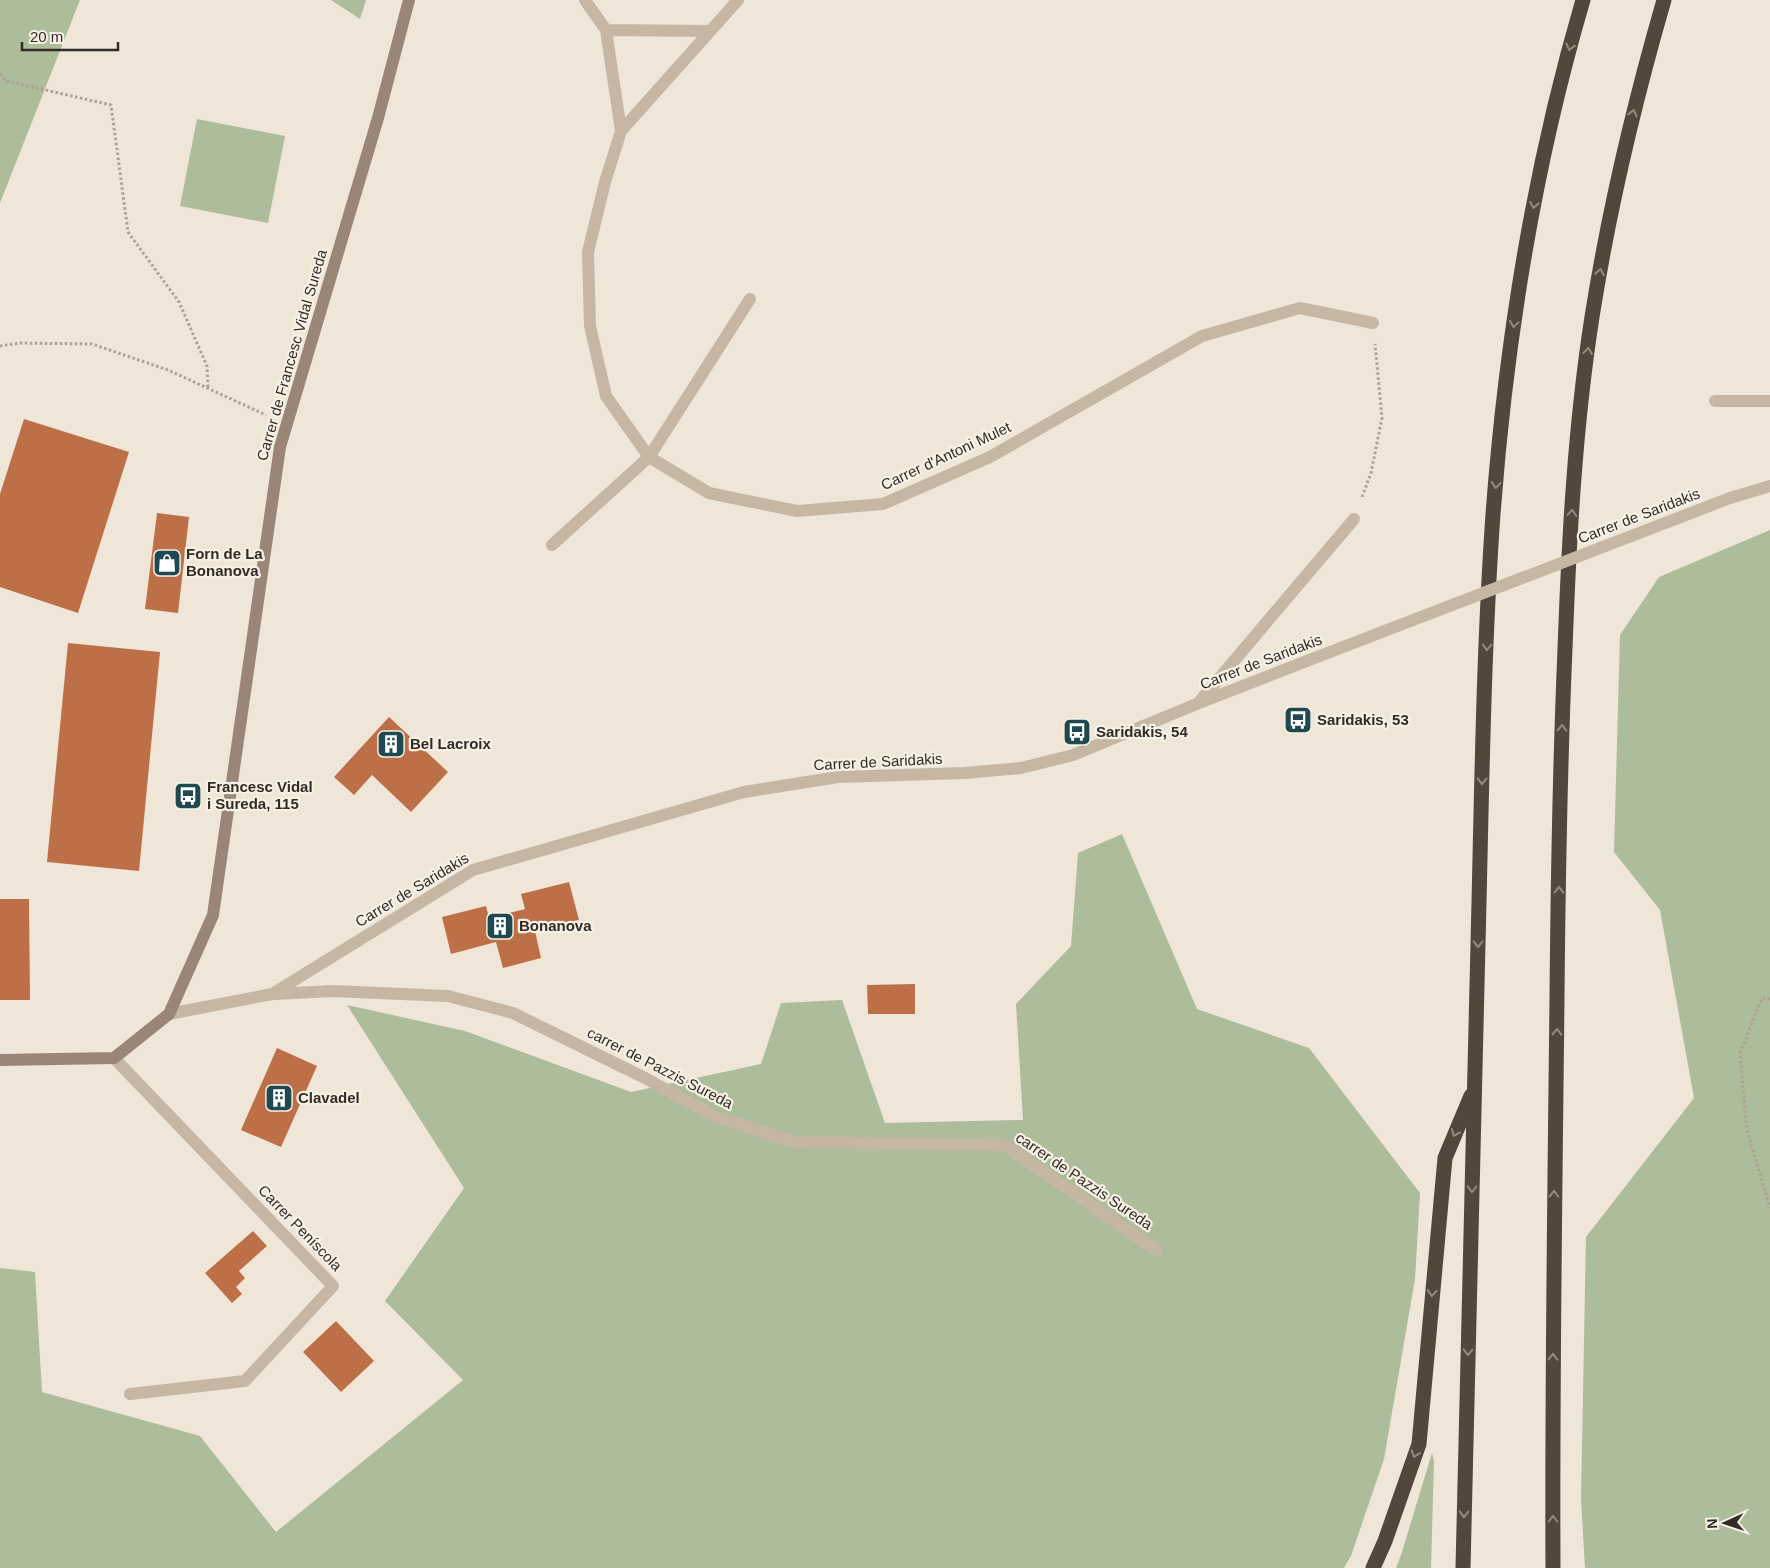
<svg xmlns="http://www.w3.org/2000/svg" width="1770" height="1568" font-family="Arial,sans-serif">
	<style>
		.green { fill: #adbc9a }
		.building { fill: #bd6f48 }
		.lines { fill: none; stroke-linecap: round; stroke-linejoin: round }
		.path { stroke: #b1a190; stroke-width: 3; stroke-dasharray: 2.5 2.5; stroke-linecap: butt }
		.lane { stroke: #c6b7a5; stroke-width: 12 }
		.street { stroke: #c6b7a5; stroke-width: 12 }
		.secondary { stroke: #998677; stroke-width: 12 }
		.highway { stroke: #52463d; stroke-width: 15 }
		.street-bridge { stroke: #c6b7a5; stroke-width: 12 }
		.oneway { stroke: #948a80 }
		.labels { text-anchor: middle; stroke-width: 4.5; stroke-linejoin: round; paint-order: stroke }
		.street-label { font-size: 15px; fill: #322b26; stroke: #f7f0e4 }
		.poi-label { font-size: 15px; font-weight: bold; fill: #322b26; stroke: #f7f0e4; text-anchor: start }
	</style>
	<rect width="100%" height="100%" fill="#efe6d8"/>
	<!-- green -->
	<path class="green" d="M0,0H80L0,203Z
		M331,0H366L360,19Z
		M197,119L285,136L268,223L180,206Z
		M1770,530V1568H1585L1581,1499L1586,1237L1694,1098L1660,910L1614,852L1620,635L1659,577Z
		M1122,834L1197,1009L1309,1048L1420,1193L1415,1279L1384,1459L1351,1556L1344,1568H0V1268L35,1272L42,1392L200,1436L276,1532L463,1380L385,1301L464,1188L347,1005L465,1031L631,1092L761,1064L781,1003L842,1000L885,1123L1023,1120L1016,1004L1071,946L1078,853Z
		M1432,1453L1434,1461L1431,1568H1396L1402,1552Z"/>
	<!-- building -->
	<path class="building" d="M24,419L129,452L78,613L0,587V494Z
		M157,513L189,517L178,613L145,609Z
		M68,643L160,652L139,871L47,862Z
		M389,717L448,772L411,812L372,775L354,795L334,777Z
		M569,882L579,920L535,931L541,958L503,968L496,942L451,954L442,917L486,906L489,918L525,909L521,894Z
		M0,899H29L30,1000H0Z
		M915,984V1014H868L867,985Z
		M277,1048L317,1066L281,1147L241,1130Z
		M253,1231L267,1246L239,1271L245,1278L236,1287L242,1294L232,1303L205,1273Z
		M336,1321L374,1361L341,1392L303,1352Z"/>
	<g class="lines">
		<!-- path -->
		<path class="path" d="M0,74L6,81L111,105L128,232L179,302L207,366L208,388
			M0,346L20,343L92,344L168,370L266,415
			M1362,497L1371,473L1382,418L1375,344
			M1770,999L1762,998L1740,1053L1747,1130L1770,1208"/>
		<!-- lane -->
		<path class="lane" d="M1715,401H1770
			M552,545L649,457L750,299"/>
		<!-- street -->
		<path class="street" d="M585,0L606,30L621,131
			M738,0L621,131L605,182L588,252L590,326L606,396L649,457L709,493L797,511L883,504L990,457L1202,336L1300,308L1373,323
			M606,30L709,31
			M1730,498L1770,486
			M1200,701L1354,519
			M275,994L332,991L448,996L513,1013L645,1078L716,1117L794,1142L1004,1145L1156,1250
			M169,1014L272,994L473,870L744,792L838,777L965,773L1021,768L1073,755L1199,703L1330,652
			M114,1058L333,1286L245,1381L130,1394"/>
		<!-- secondary -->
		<path class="secondary" d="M0,1060L114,1058L169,1014L213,915L280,447L378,118L409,0"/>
		<!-- highway -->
		<path class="highway" d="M1373,1568L1385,1541L1419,1444L1445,1158L1471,1096
			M1463,1568C1467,1346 1473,1124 1479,902C1482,773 1484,643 1493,514C1506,341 1534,167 1583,0
			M1553,1568C1552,1378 1555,1188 1557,997C1558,881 1560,765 1565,649C1569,538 1575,426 1592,317C1609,209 1634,104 1664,0"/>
		<!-- street-bridge -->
		<path class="street-bridge" d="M1330,652L1730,498"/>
	</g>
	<!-- one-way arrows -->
	<defs><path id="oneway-chevron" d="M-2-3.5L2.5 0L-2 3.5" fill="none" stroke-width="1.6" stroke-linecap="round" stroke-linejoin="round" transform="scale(1.25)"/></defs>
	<g class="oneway">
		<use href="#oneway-chevron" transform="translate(1570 47) rotate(104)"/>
		<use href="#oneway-chevron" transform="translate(1633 113) rotate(-76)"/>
		<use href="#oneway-chevron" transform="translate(1534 205) rotate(100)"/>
		<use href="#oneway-chevron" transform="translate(1600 272) rotate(-80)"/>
		<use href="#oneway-chevron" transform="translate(1514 324) rotate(98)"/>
		<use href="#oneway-chevron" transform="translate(1588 351) rotate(-83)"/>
		<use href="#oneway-chevron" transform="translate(1496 485) rotate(95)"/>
		<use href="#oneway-chevron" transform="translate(1572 513) rotate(-86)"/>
		<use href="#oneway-chevron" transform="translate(1487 647) rotate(92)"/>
		<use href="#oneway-chevron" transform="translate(1562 728) rotate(-88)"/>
		<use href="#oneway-chevron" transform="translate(1482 781) rotate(91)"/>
		<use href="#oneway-chevron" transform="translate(1559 890) rotate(-89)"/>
		<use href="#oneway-chevron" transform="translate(1478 944) rotate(91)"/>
		<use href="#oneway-chevron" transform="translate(1557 1032) rotate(-89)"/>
		<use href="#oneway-chevron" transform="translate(1455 1133) rotate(113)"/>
		<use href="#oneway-chevron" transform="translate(1472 1189) rotate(91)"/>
		<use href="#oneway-chevron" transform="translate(1554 1194) rotate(-89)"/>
		<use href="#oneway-chevron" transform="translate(1432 1293) rotate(95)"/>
		<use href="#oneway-chevron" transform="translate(1468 1352) rotate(91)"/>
		<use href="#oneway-chevron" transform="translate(1553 1357) rotate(-89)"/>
		<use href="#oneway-chevron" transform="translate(1415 1454) rotate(109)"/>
		<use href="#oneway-chevron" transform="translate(1464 1514) rotate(91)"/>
		<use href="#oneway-chevron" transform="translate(1553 1519) rotate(-90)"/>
	</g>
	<!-- icons -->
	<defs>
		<symbol id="shop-square" viewBox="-11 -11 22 22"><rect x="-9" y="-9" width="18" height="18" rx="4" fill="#1f4850" stroke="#f7f0e4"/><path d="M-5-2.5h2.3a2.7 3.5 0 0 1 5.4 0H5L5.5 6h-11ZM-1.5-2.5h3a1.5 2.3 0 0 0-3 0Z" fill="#fff"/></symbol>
		<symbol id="bus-square" viewBox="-11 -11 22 22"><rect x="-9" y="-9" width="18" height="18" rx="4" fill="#1f4850" stroke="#f7f0e4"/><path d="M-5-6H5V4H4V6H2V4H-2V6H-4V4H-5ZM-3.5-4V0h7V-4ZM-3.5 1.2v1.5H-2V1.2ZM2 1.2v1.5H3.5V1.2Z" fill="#fff"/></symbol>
		<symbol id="building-square" viewBox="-11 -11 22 22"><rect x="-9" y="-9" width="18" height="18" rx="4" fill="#1f4850" stroke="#f7f0e4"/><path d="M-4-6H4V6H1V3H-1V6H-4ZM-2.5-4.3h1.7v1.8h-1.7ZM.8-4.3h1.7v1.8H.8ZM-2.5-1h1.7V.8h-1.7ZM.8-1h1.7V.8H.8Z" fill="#fff"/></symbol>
	</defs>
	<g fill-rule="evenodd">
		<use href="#shop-square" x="151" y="547" width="32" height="32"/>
		<use href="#bus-square" x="1282" y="704" width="32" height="32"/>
		<use href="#bus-square" x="1061" y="716" width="32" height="32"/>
		<use href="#building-square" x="375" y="728" width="32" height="32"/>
		<use href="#bus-square" x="172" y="780" width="32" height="32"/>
		<use href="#building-square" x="484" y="910" width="32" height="32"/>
		<use href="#building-square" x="263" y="1082" width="32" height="32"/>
	</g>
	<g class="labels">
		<!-- street labels -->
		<g class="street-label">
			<text transform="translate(292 355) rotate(-74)" y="5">Carrer de Francesc Vidal Sureda</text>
			<text transform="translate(946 456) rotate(-25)" y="5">Carrer d'Antoni Mulet</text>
			<text transform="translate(1639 516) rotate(-21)" y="5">Carrer de Saridakis</text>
			<text transform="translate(1261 662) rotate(-21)" y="5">Carrer de Saridakis</text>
			<text transform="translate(878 762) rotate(-3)" y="5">Carrer de Saridakis</text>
			<text transform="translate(412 890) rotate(-31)" y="5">Carrer de Saridakis</text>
			<text transform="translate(660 1068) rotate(27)" y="5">carrer de Pazzis Sureda</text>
			<text transform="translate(1084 1181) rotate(34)" y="5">carrer de Pazzis Sureda</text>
			<text transform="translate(300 1228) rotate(46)" y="5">Carrer Peníscola</text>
		</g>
		<!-- poi labels -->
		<g class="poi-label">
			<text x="186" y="559">Forn de La<tspan x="186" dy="17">Bonanova</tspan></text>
			<text x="1317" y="725">Saridakis, 53</text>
			<text x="1096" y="737">Saridakis, 54</text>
			<text x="410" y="749">Bel Lacroix</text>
			<text x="207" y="792">Francesc Vidal<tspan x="207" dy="17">i Sureda, 115</tspan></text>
			<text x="519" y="931">Bonanova</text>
			<text x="298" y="1103">Clavadel</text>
		</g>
	</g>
	<!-- north arrow -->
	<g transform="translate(1725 1523) rotate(267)" stroke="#f7f0e4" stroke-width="4" paint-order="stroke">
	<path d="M0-4L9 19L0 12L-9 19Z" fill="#322b26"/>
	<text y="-8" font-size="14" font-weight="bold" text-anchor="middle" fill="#322b26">N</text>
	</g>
	<!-- scale -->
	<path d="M22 42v8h96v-8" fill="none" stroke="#322b26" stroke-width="2.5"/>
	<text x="30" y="42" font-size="15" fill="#322b26" stroke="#f7f0e4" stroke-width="4" paint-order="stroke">20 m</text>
</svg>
